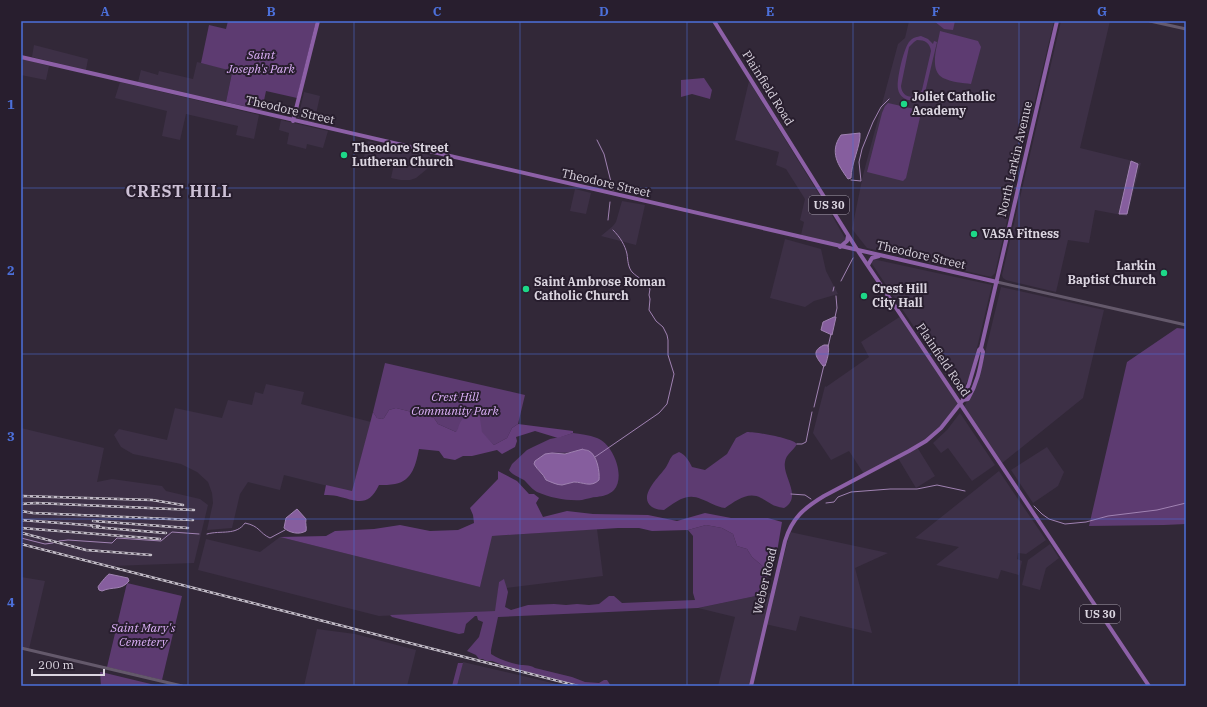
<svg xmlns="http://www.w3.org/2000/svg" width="1207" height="707" font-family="'IBM Plex Serif',serif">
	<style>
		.built { fill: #3d3046 }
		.green { fill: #5d3b71; fill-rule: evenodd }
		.forest { fill: #663f7c }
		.water { fill: #865e9e; stroke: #a082b2 }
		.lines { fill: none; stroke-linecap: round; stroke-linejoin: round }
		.stream { stroke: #a082b2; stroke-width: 1 }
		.minor { stroke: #64596b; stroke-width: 3 }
		.major { stroke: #8d60a7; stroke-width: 4 }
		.rail-casing { stroke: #c2bcc7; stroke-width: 2.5 }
		.rail { stroke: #281e2e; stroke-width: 1; stroke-dasharray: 3; stroke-linecap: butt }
		.grid { fill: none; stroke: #4c70da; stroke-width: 1; stroke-opacity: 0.55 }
		.poi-dot { fill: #1dd888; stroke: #281e2e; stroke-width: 1.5 }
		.labels { text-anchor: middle; stroke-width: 4; stroke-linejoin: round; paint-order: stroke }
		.shield { fill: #281e2e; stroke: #a59eab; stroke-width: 1 }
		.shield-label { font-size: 11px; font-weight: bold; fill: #dbd5e0 }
		.park-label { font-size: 12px; font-style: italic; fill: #ddb1f9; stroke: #281e2e }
		.street-label { font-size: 12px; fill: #dbd5e0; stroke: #281e2e }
		.poi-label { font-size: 12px; font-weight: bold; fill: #dbd5e0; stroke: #281e2e; text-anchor: start }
		.district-label { font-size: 16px; font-weight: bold; letter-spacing: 1px; fill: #cdc1d6; stroke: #281e2e }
		.neatline { fill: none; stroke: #4c70da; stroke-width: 1.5 }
		.grid-label { font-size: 13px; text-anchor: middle; font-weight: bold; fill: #4c70da }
	</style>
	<rect width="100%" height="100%" fill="#322838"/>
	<!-- built -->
	<path class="built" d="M909,21H1054L1023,151L1016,178L1014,190L995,273L991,277L867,248L852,229L863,175L898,44L905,38Z
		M1061,21H1110L1080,148L1141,163L1127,216L1095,210L1089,243L1068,240L1056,292L1006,280L1003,278L1002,275Z
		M34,45L88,59L86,70L32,57Z
		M23,59L49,66L46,80L21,75Z
		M197,62L232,70V73L226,102L138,82L141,70L158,75L159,71L193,79Z
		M749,81L830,212L846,240L845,245L801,235L804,222L800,220L805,199L786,169L776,165L779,152L735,140Z
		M120,82L259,115L254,139L236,135L238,126L186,114L180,140L162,136L167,111L115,98Z
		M304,92L320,96L314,123L298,118Z
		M281,120L328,131L323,148L307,144L306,149L287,144L289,133L279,130Z
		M368,141L429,155L431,157V162L427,169L416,178L410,180H401L391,178L394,164L364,157Z
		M575,189L591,193L586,214L570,211Z
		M622,201L645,205L636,245L601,236L613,226L616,222Z
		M785,239L821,249L826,271L838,294L814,301L805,307L770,298Z
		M868,258L992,285L970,377L959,394Z
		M1001,287L1104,310L1083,398L1001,464L964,407L979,378Z
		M901,316L959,404L949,418L933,434L915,447L864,474L849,451L831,460L813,433L825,386L826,387L869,357L861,342Z
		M266,384L304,392L301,404L371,422L352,492L284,475L280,490L248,482L240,494L232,528L207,530L213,503L212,493L208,482L197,472L181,464L133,454L121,447L114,435L119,429L167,440L175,408L222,418L228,400L252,405L255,392L263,394Z
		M960,413L995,465L972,481L948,448L941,453L933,443L947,430Z
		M21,428L104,448L97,482L112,479L162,486L166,491L200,499L208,505L194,563L112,566L21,542Z
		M917,447L935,476L916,488L898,458Z
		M1047,447L1064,472L1058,486L1033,503L1011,470Z
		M999,471L1046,540L1026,554L1018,553L1017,559L1022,561L1019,575L1001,570L998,579L936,565L959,547L915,538Z
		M597,529L603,576L506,588L504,580L499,582L496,611L379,616L198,570L206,539L260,552L280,537L480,587L491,536Z
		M790,532L888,553L855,568L872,633L800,616L796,631L765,624L750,686H718L735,617L698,608L775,592Z
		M1050,544L1059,558L1046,568L1040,590L1022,585L1028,560Z
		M21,577L45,581L29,649L21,647Z
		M317,629L355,634L416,650L407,686H304Z
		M463,662L565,686H457Z"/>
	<!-- green -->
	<path class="green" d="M228,21H316L297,98L266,91L262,110L226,102L232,73V71L201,63L209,25L226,29Z
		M934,21H955L953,30L944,29Z
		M940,31L978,41L981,47L971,84C963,83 951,82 943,78C928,70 938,44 940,31Z
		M921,36L928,39L933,44L934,41L937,42L923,101L920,100V98C912,103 900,100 898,89C896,81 904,46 910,41C913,37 917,37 921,36ZM917,40C925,40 930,43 931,51L922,90C916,100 902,99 901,86L909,47L914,42Z
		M704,78L712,90L710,99L692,94L681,97V80Z
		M888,103L919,110L921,113L906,178L903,181L867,172L882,113L885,106Z
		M1177,328L1186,329V524L1164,525L1089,526L1127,362Z
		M385,363L525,395L518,424L512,428L507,438L494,445L479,430L456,432L438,424L434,418L428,416L396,408L389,410L384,418L382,419L377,418L373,412Z
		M747,432C757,432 791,438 797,444C793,451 786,454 785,462C782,476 803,497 784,508C771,506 771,503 761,498C748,491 736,501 725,508C716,507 710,502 701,499C687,492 675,502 664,510C659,510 655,509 652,507C638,497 657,479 663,471C668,466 669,459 673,455L679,452C686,455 689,461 692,467L705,470L727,454L736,438Z
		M573,433C580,434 589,435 597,438C613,444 626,476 614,490C609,495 603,496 597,497C592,497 587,499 582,500C567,501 551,498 537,492C533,490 528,484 524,480C519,477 512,475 509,470L512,464L527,450L533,447L550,439L560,437ZM575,451L595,457L599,479L587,484L575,482L561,485L546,480L543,473L538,470L535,461C540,458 547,453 553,453C562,452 566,454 575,451Z
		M706,525L722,528L733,534L737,546L747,549L752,557L766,569L767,576L763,585L767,590L765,594L698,608L498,617L491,650V654C499,659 507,662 516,664C522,666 529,664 535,668L572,677L585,682L599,683L604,680H607L611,686H582L511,668L492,661H486L483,659H479L476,655L467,651L479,637L483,622L478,620L477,616H475L466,624L464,633L459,634L392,617L390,615L495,611L499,582L504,579L508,592L505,607L511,610L528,605L554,604L566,605L577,604L589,605L599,604L609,596H614L622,603L695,600L693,593V536L688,530Z
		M127,583L182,596L162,680L107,667Z
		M458,663H463L457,686H452Z
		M100,672H101L155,685L101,686Z"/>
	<!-- forest -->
	<path class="forest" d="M396,408L428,416L434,418L438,424L456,432C459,428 458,427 460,423C462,418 470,413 475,410L479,412L482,432L494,445L507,438L512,428L518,424L573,431V433L558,438L535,431L516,437L517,441L515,447L502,454L497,450L472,456H463L455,460L444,458L439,451L419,449C416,463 413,481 395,484C390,485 384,485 379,485C368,508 357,501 337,496C333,495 328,495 324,495L326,485L352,491L373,412L377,418L382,419L384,418L389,410Z
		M498,471L517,481L529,494H534L539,498L536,503L543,517L567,511L593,514L648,515L677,521L705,513L731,518H768L782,522L777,552L770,555L766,569L752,557L747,549L737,546L733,534L722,528L706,525L688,530L652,531L639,528H618L492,536L480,587L280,537L326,536L335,531L374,529L400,525L430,531L458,530L474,523L473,515L470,508L498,479Z"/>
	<!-- water -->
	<path class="water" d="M860,133C861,145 851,164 851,178L848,179C838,165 829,152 841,135Z
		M1131,161L1138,164L1127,214H1119Z
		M834,317H836L832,335L821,330L823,322Z
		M824,345H828C830,351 827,360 825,366H823C816,357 811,351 824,345Z
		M583,449C583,450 588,450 589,451C597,455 600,472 599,480C591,488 583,482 574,482C570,483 566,484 562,485C557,485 551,482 546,480C543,473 538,471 534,464L535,461L545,454L552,453L565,454Z
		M297,509L306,519C305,524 307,527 306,531C299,535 290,533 284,528L286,518Z
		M109,574L128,578L129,581C121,591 113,586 102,591L99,590L98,587C98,586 107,575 109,574Z"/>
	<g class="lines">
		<!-- stream -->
		<path class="stream" d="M597,140L604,154L613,190
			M851,180L861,181L859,162L862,149L873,122L881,107L889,99
			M608,220L610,202
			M841,281L853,258
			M833,291L834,287
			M835,317L837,308L836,296
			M828,347L831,334
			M814,407L824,365
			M797,444H802L806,442L812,412
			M595,457L659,413L667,404L674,374L668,355V340L667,335L663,327L656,321L649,310L650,299L649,295L650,289C646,281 638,278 632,272C628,267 628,261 627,254C625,245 620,237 613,230
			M791,494L805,495L811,499
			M826,503L834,502L838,497L851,492L890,489H917L937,485L965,491
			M1034,506L1042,514L1049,519L1065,524L1086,522L1108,516L1157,510L1186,503
			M207,534C221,530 236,536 245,523C260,526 259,533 270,538L285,530
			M21,538L45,544L53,543
			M59,541L68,540L112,543L117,538L161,541L172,532L199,534"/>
		<!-- minor -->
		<path class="minor" d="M1150,21L1186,29
			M997,282L1186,325
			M21,648L182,686"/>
		<!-- major -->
		<path class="major" d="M714,21L858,251L1149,686
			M21,57L997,282
			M293,121L318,21
			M840,247L847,241L848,236
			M868,265L872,258L879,256
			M963,400L964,395L969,384L979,350L981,348L982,344L1057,21
			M751,686L785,541C792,518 804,508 824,496L909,451L926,441L941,428L963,400L968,399C977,384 980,369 983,352L981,348"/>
		<defs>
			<path id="rail" d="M21,496L152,500L183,505
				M21,504L36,503L194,510
				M21,511L33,513L193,520
				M21,520L99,526
				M93,521L188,528
				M93,527L166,533
				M21,528L160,539
				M22,533L86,550L151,555
				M21,544L578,686"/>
		</defs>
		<!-- rail casing -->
		<use href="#rail" class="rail-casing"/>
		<!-- rail -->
		<use href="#rail" class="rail"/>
	</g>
	<!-- grid -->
	<path class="grid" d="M188,21V686M354,21V686M520,21V686M687,21V686M853,21V686M1019,21V686M21,188H1186M21,354H1186M21,519H1186"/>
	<!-- markers -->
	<g class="poi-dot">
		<circle cx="904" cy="104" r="4"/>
		<circle cx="344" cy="155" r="4"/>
		<circle cx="974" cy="234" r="4"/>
		<circle cx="1164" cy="273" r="4"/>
		<circle cx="526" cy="289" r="4"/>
		<circle cx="864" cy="296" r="4"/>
	</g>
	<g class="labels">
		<!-- shield labels -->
		<g class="shield">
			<rect x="809" y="196" width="40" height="18" rx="3"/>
			<rect x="1080" y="605" width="40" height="18" rx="3"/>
		</g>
		<g class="shield-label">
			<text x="829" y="209">US 30</text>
			<text x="1100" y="618">US 30</text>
		</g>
		<!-- park labels -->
		<g class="park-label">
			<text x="261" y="59">Saint<tspan x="261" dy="14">Joseph's Park</tspan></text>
			<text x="455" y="401">Crest Hill<tspan x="455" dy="14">Community Park</tspan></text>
			<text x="143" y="632">Saint Mary's<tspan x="143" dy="14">Cemetery</tspan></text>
		</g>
		<!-- street labels -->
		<g class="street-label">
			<text transform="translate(768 88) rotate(58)" y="4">Plainfield Road</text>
			<text transform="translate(290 110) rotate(13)" y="4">Theodore Street</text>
			<text transform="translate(1015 159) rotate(-77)" y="4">North Larkin Avenue</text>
			<text transform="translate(606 183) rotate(13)" y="4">Theodore Street</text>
			<text transform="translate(921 255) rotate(13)" y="4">Theodore Street</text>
			<text transform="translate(943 360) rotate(56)" y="4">Plainfield Road</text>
			<text transform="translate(765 581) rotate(-77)" y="4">Weber Road</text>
		</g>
		<!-- poi labels -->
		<g class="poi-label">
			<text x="912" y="101">Joliet Catholic<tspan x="912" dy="14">Academy</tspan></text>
			<text x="352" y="152">Theodore Street<tspan x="352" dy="14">Lutheran Church</tspan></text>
			<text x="982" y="238">VASA Fitness</text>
			<text x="1156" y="270" text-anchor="end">Larkin<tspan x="1156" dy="14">Baptist Church</tspan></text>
			<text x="534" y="286">Saint Ambrose Roman<tspan x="534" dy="14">Catholic Church</tspan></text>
			<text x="872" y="293">Crest Hill<tspan x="872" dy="14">City Hall</tspan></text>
		</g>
		<!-- district labels -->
		<g class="district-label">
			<text x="179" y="197">CREST HILL</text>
		</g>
	</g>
	<!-- border -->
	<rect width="1207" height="707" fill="none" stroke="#281e2e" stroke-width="44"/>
	<!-- scale -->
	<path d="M32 669v6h72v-6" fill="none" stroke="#dbd5e0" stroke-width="2"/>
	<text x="38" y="669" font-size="12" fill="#dbd5e0" stroke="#281e2e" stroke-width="3" paint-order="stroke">200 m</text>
	<rect x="22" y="22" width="1163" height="663" class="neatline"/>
	<g class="grid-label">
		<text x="105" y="16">A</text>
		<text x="271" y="16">B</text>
		<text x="437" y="16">C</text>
		<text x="604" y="16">D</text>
		<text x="770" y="16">E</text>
		<text x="936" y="16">F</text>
		<text x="1102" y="16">G</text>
		<text x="11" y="109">1</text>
		<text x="11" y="275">2</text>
		<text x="11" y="441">3</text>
		<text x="11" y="607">4</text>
	</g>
</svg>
